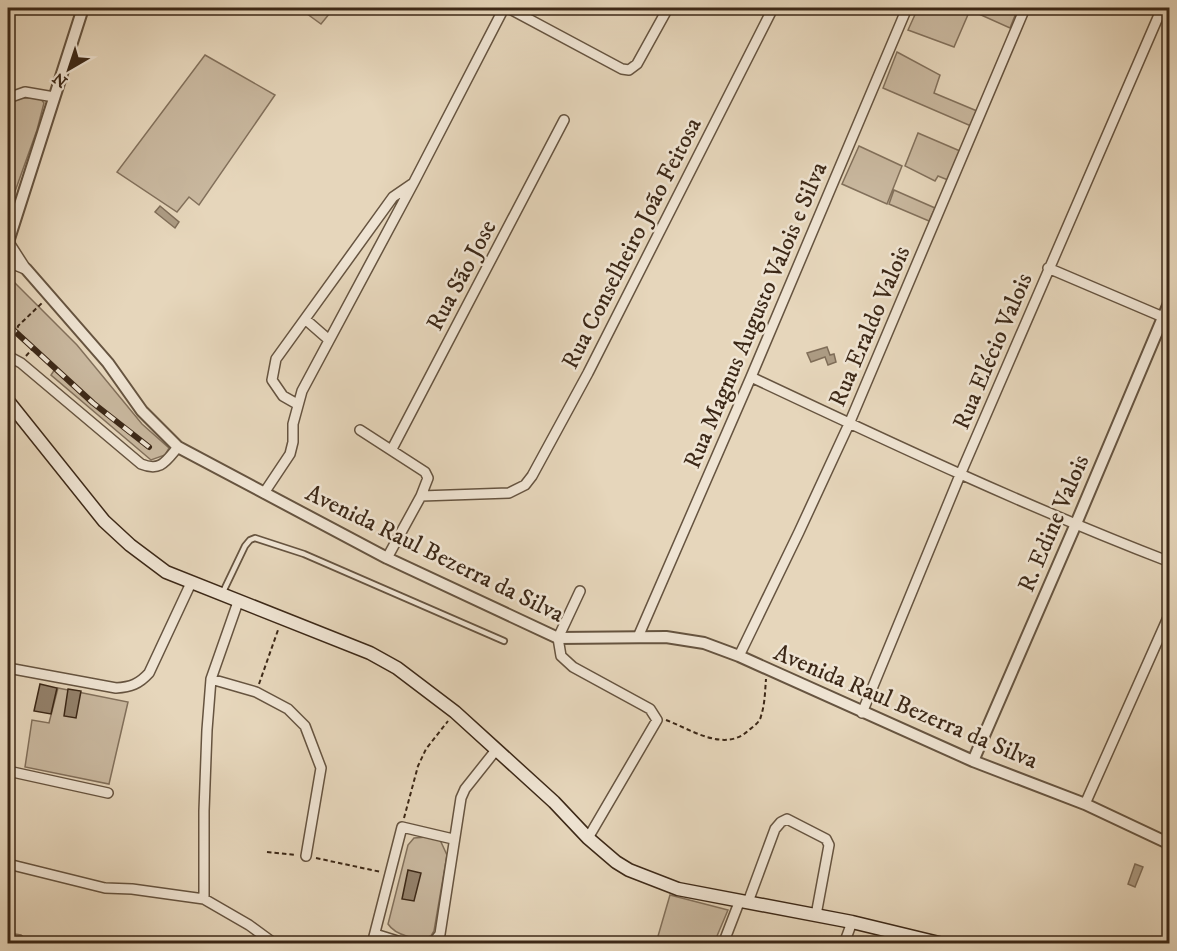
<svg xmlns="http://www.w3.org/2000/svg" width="1177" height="951" font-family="'IM FELL DW Pica',serif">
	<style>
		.green { fill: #c9b89f; stroke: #82705b; stroke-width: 1.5 }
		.water { fill: #ac9b83; stroke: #7f6d58; stroke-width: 1.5 }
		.building { fill: #94826c; stroke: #3c2817; stroke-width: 1.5 }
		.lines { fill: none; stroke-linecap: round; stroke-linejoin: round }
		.service-casing { stroke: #665440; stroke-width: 8 }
		.minor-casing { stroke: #665440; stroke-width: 12 }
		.tertiary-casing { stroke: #665440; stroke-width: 14 }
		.secondary-casing { stroke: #3c2817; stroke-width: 15 }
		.path { stroke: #3c2817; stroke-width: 2; stroke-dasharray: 4.5 3; stroke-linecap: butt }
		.service { stroke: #efe4d3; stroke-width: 4.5 }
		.minor { stroke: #efe4d3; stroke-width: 9 }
		.tertiary { stroke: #efe4d3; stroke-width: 10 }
		.secondary { stroke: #efe4d3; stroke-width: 12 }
		.rail-casing { stroke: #3c2817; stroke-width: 6 }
		.rail { stroke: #efe4d3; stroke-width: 4; stroke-dasharray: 11; stroke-linecap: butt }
		.labels { text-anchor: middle; stroke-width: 5; stroke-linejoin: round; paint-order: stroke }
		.street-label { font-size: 24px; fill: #3c2817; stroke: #efe4d3 }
	</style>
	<rect width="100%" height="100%" fill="#e6d6bb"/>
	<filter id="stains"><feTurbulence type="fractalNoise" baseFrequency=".00333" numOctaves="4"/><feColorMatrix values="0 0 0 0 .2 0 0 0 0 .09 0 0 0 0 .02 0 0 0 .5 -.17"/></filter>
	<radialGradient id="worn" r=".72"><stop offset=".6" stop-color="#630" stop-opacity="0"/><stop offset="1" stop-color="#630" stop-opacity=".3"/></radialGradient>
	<!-- green -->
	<path class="green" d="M299,8H334L321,24Z
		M918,8H1018L1010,28L970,10L954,47L908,30Z
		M897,52L940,75L934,93L977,111L971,126L883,88Z
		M205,55L275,95L199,205L189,197L177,212L117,172Z
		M19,98H40L44,103L37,130L8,211V102Z
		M918,133L960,151L948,180L938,176L935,181L905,166Z
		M859,146L902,166L887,204L842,184Z
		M894,190L935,208L929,221L889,204Z
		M13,281L77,345L142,424L169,448L165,455L151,460L51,375L55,369L12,330L8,335V327L10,328L8,325V287Z
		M58,688L128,702L109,784L25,767L32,720L49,723Z
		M427,837L440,840L447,855L434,931L431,936C419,942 395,935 388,924L408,845L414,838Z
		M670,895L728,910L714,943H656Z"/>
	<!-- water -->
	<path class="water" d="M160,206L179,222L175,228L155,212Z
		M827,347L830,355L834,354L836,362L828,365L825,357L811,362L807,353Z
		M1135,864L1143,867L1135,887L1128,884Z
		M8,933L21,935L31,943H8Z"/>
	<!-- building -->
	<path class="building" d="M40,684L57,688L51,714L34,711Z
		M68,689L81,691L76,718L64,716Z
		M408,870L421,873L414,901L402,899Z"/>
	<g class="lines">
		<defs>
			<path id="service" d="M222,594L245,546L250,540L255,538L304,554L504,641"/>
			<path id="minor" d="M508,8L622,69L629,70L637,64L668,8
				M8,98L25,92L54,97
				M8,241L26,269
				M8,262L25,269
				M1048,268L1163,317H1170
				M305,319L329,340
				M8,356L21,363L141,464C161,472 166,461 178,447
				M751,377C889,442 1027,507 1170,562
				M297,404L283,396L272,380L276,359L393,197L412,184
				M360,430L425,472L428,478L421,496L387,558
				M392,449L564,120
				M264,493L290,454L293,442V424L302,391L414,182L504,8
				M421,496L509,493L525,485L532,476L588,373L773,8
				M580,591L558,638L561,656L573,667L650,709L657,720L588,838
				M638,637L751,377L907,8
				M739,656L799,532L849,424L1025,8
				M8,668L116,688C131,687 139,684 149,673L191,583
				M211,679L256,692L288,709L305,726L321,768L306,856
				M862,713L960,475L1162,8
				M8,771L108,793
				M1085,804L1170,613
				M8,864L105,888L132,889L204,899L249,925L275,944
				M204,899V811L207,730L211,679L238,602
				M748,902L775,829L781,822L787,819L826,839L829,845L816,915
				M375,934L407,944
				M372,944L402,827L453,839
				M432,944L440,934L461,798L465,789L496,750
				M723,944L740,900
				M844,944L852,922"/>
			<path id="tertiary" d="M8,242L83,8
				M26,269L108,363L142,411L178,447L387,558L558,638L666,637L704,643L739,656L973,761L1085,804L1170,844
				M973,761L1075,526L1170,301"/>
			<path id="secondary" d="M8,401L104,521L130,545L166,572L370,653L397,668L455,712L554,802L588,838L616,862L629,870L678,889L852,922L943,944"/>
		</defs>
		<!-- service casing -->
		<use href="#service" class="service-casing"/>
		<!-- minor casing -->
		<use href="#minor" class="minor-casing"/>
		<!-- tertiary casing -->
		<use href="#tertiary" class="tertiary-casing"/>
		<!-- secondary casing -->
		<use href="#secondary" class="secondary-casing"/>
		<!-- path -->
		<path class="path" d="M26,356L33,348L31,344L17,331L18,326L42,303
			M259,684L278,630
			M666,720C692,730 725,753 749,730C754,726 760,722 761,716C765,704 765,691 766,679
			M404,818L418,766L426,749L448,721
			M267,852L296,855
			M316,858L381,872"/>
		<!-- service -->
		<use href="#service" class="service"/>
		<!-- minor -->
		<use href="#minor" class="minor"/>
		<!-- tertiary -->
		<use href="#tertiary" class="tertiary"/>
		<!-- secondary -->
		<use href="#secondary" class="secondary"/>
		<defs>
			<path id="rail" d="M8,325L93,403L149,447"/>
		</defs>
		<!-- rail casing -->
		<use href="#rail" class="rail-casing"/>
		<!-- rail -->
		<use href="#rail" class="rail"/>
	</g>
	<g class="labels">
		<!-- street labels -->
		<g class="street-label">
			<text transform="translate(631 243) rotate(-63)" y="8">Rua Conselheiro João Feitosa</text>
			<text transform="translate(461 275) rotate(-62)" y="8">Rua São Jose</text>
			<text transform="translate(755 315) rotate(-67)" y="8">Rua Magnus Augusto Valois e Silva</text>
			<text transform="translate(869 326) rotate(-67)" y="8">Rua Eraldo Valois</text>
			<text transform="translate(992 351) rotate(-67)" y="8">Rua Elécio Valois</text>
			<text transform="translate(1053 523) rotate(-67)" y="8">R. Edine Valois</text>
			<text transform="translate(435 553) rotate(26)" y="8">Avenida Raul Bezerra da Silva</text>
			<text transform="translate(906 706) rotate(23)" y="8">Avenida Raul Bezerra da Silva</text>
		</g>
	</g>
	<!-- margin -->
	<rect width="1177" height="951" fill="none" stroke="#e6d6bb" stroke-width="30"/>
	<rect x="9" y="9" width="1159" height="933" fill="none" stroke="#3c2817" stroke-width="3"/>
	<rect x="15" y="15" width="1147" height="921" fill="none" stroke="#3c2817" stroke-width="1.5"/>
	<!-- north arrow -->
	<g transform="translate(69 69) rotate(219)" stroke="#efe4d3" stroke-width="4.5" paint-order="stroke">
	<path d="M0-4.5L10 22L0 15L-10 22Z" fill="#3c2817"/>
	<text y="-9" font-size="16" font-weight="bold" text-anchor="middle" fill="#3c2817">N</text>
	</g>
	<rect width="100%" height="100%" filter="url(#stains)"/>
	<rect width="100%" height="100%" fill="url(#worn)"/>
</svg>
